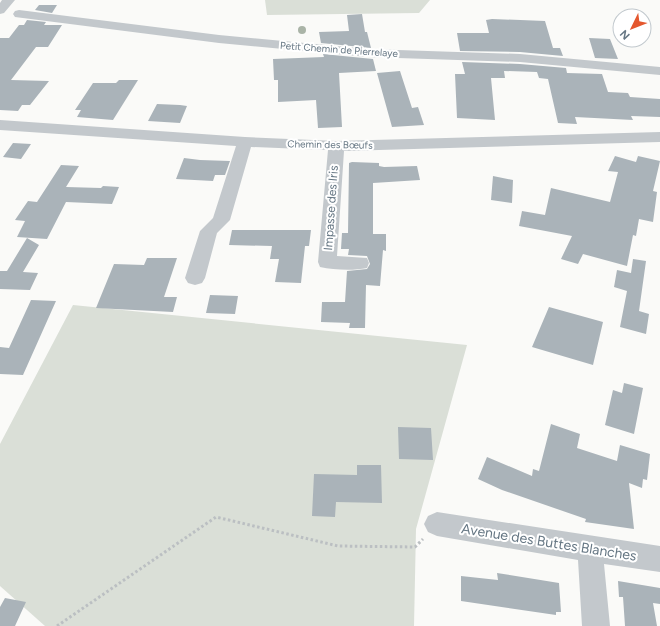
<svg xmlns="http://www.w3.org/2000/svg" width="660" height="626" font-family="Figtree,sans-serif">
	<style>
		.green { fill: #dadfd7 }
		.building { fill: #aab3b9 }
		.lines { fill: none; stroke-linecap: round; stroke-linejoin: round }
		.path { stroke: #bbbfc2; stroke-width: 3; stroke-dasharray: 2.5 2.5; stroke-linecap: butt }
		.minor { fill: #c3c8cc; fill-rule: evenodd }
		.tree { fill: #aab4a7 }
		.labels { text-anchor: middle; stroke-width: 4; stroke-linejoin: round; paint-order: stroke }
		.far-street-label { font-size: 10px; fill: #657683; stroke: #fff }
		.street-label { font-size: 12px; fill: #657683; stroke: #fff }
		.near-street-label { font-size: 14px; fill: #657683; stroke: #fff }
	</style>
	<rect width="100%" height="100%" fill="#fafaf8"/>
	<!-- green -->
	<path class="green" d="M265,0H430L419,13L267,15Z
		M73,305L467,345L416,529L414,626H45L0,586V444Z"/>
	<!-- building -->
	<path class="building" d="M39,5H57L52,13L35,10Z
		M362,14L365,32H367L371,48L321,43L319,32L349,31L347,15Z
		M492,19L545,21L553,48H560L563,56L520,52L460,51L457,33H489L486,20Z
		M27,20L46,22L44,25H62L48,47H36L11,80L49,81L30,105H22L18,111L0,110V38H9L19,25H24Z
		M589,38L610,39L618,59L595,58Z
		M323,54L373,59L376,71L339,73L342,127L318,128L316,100L278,102V80H274L273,59L324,57Z
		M462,62L520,64L566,68L567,73L602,74L608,92L628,93L630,97L660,99V117L631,116L633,120L575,117L577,124L558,123L548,79L539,78L537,72L504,71L505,78H491L495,120L457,118L455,74H465Z
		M400,71L412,108L418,107L424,125L392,127L377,73Z
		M119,80H138L113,120L77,117L81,110H75L93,83H116Z
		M157,104L180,105L187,106L180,123L148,121Z
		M13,143L31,144L21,159L3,157Z
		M615,156L636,162L638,156L660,161L653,191L657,192L653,222L639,219L636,236L633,235L627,266L583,254L578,264L561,259L572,236L519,226L522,211L545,215L551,188L610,202L618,172L608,171Z
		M184,158L200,160L230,161L225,175H215L213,181L176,179Z
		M352,162L379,163V166L384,167L417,166L420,180L373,183V234H386V251L383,250L380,286L366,285L365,328H349L350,323L321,322L322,302H345L347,271L367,269L370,264L367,256L348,255L349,249H341L342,233H348L349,163Z
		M61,165L79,166L66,187L101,188L103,186L119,187L112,204L66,202L47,239L17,237L25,221L15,220L28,201L37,202Z
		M493,176L513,180L512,203L491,200Z
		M232,230H311L309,246H305L301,283L275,282L279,259H270L272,246L229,245Z
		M27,238L39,245L23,272L38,273L30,290L0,289V271H7Z
		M147,258H177L164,297H177L173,312L96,308L114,264L144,265Z
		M633,259L646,261L639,311L649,314L646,334L620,327L627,291L614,287L617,270L631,273Z
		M210,295L238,296L235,314L206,313Z
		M31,300L56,301L23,375L0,374V347L9,348Z
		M549,307L603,322L593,365L532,347Z
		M624,383L643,388L634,434L605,425L613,390L622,393Z
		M551,424L580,434L577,448L617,461L620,445L650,454L647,480L643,479L642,488L629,483L634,529L585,522L586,519L502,490L478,479L487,457L532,476L533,469L539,471Z
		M398,427L431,428L433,460L399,459Z
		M357,465H381L382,503L336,502L335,517L312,516L314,474L357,475Z
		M497,573L559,583L561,612H556V615L461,601V576L498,580Z
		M618,581L660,588V604L653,603L657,626H625L623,597H619Z
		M5,598L26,602L15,626H0V607Z"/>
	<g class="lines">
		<!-- path -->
		<path class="path" d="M57,626L216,517L338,546L415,547L423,539"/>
		<!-- minor -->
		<path class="minor" d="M2,0H15L4,13L0,14V3Z
			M19,10L219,35L368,49L520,54L660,67V75L520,62L368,57L219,43L15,17L13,14L15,11Z
			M0,120L245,137L336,141L660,132V142L344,151L337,256L367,258L369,263L367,268C353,271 334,270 320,267L318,262L328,150L251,147L230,220L217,233L205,278L202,283L195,285L188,283L185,278L200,231L213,218L236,146L0,130Z
			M437,512L660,546V572L604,564L610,626H582L578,560L437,536L428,532L424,524L428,516Z"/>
	</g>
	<!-- trees -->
	<circle class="tree" cx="302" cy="30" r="4"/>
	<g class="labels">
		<!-- far-street labels -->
		<g class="far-street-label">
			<text transform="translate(339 49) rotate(4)" y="4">Petit Chemin de Pierrelaye</text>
			<text transform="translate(330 144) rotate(1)" y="4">Chemin des Bœufs</text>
		</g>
		<!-- street labels -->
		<g class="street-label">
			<text transform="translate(331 208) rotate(-86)" y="4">Impasse des Iris</text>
		</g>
		<!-- near-street labels -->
		<g class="near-street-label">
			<text transform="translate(549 542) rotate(9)" y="5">Avenue des Buttes Blanches</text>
		</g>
	</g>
	<!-- north arrow -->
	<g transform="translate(632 28) rotate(227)"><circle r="19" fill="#ffffff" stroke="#c1c8cd"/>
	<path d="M0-3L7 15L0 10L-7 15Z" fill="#e4572e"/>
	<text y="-6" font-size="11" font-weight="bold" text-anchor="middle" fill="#657683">N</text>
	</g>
</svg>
